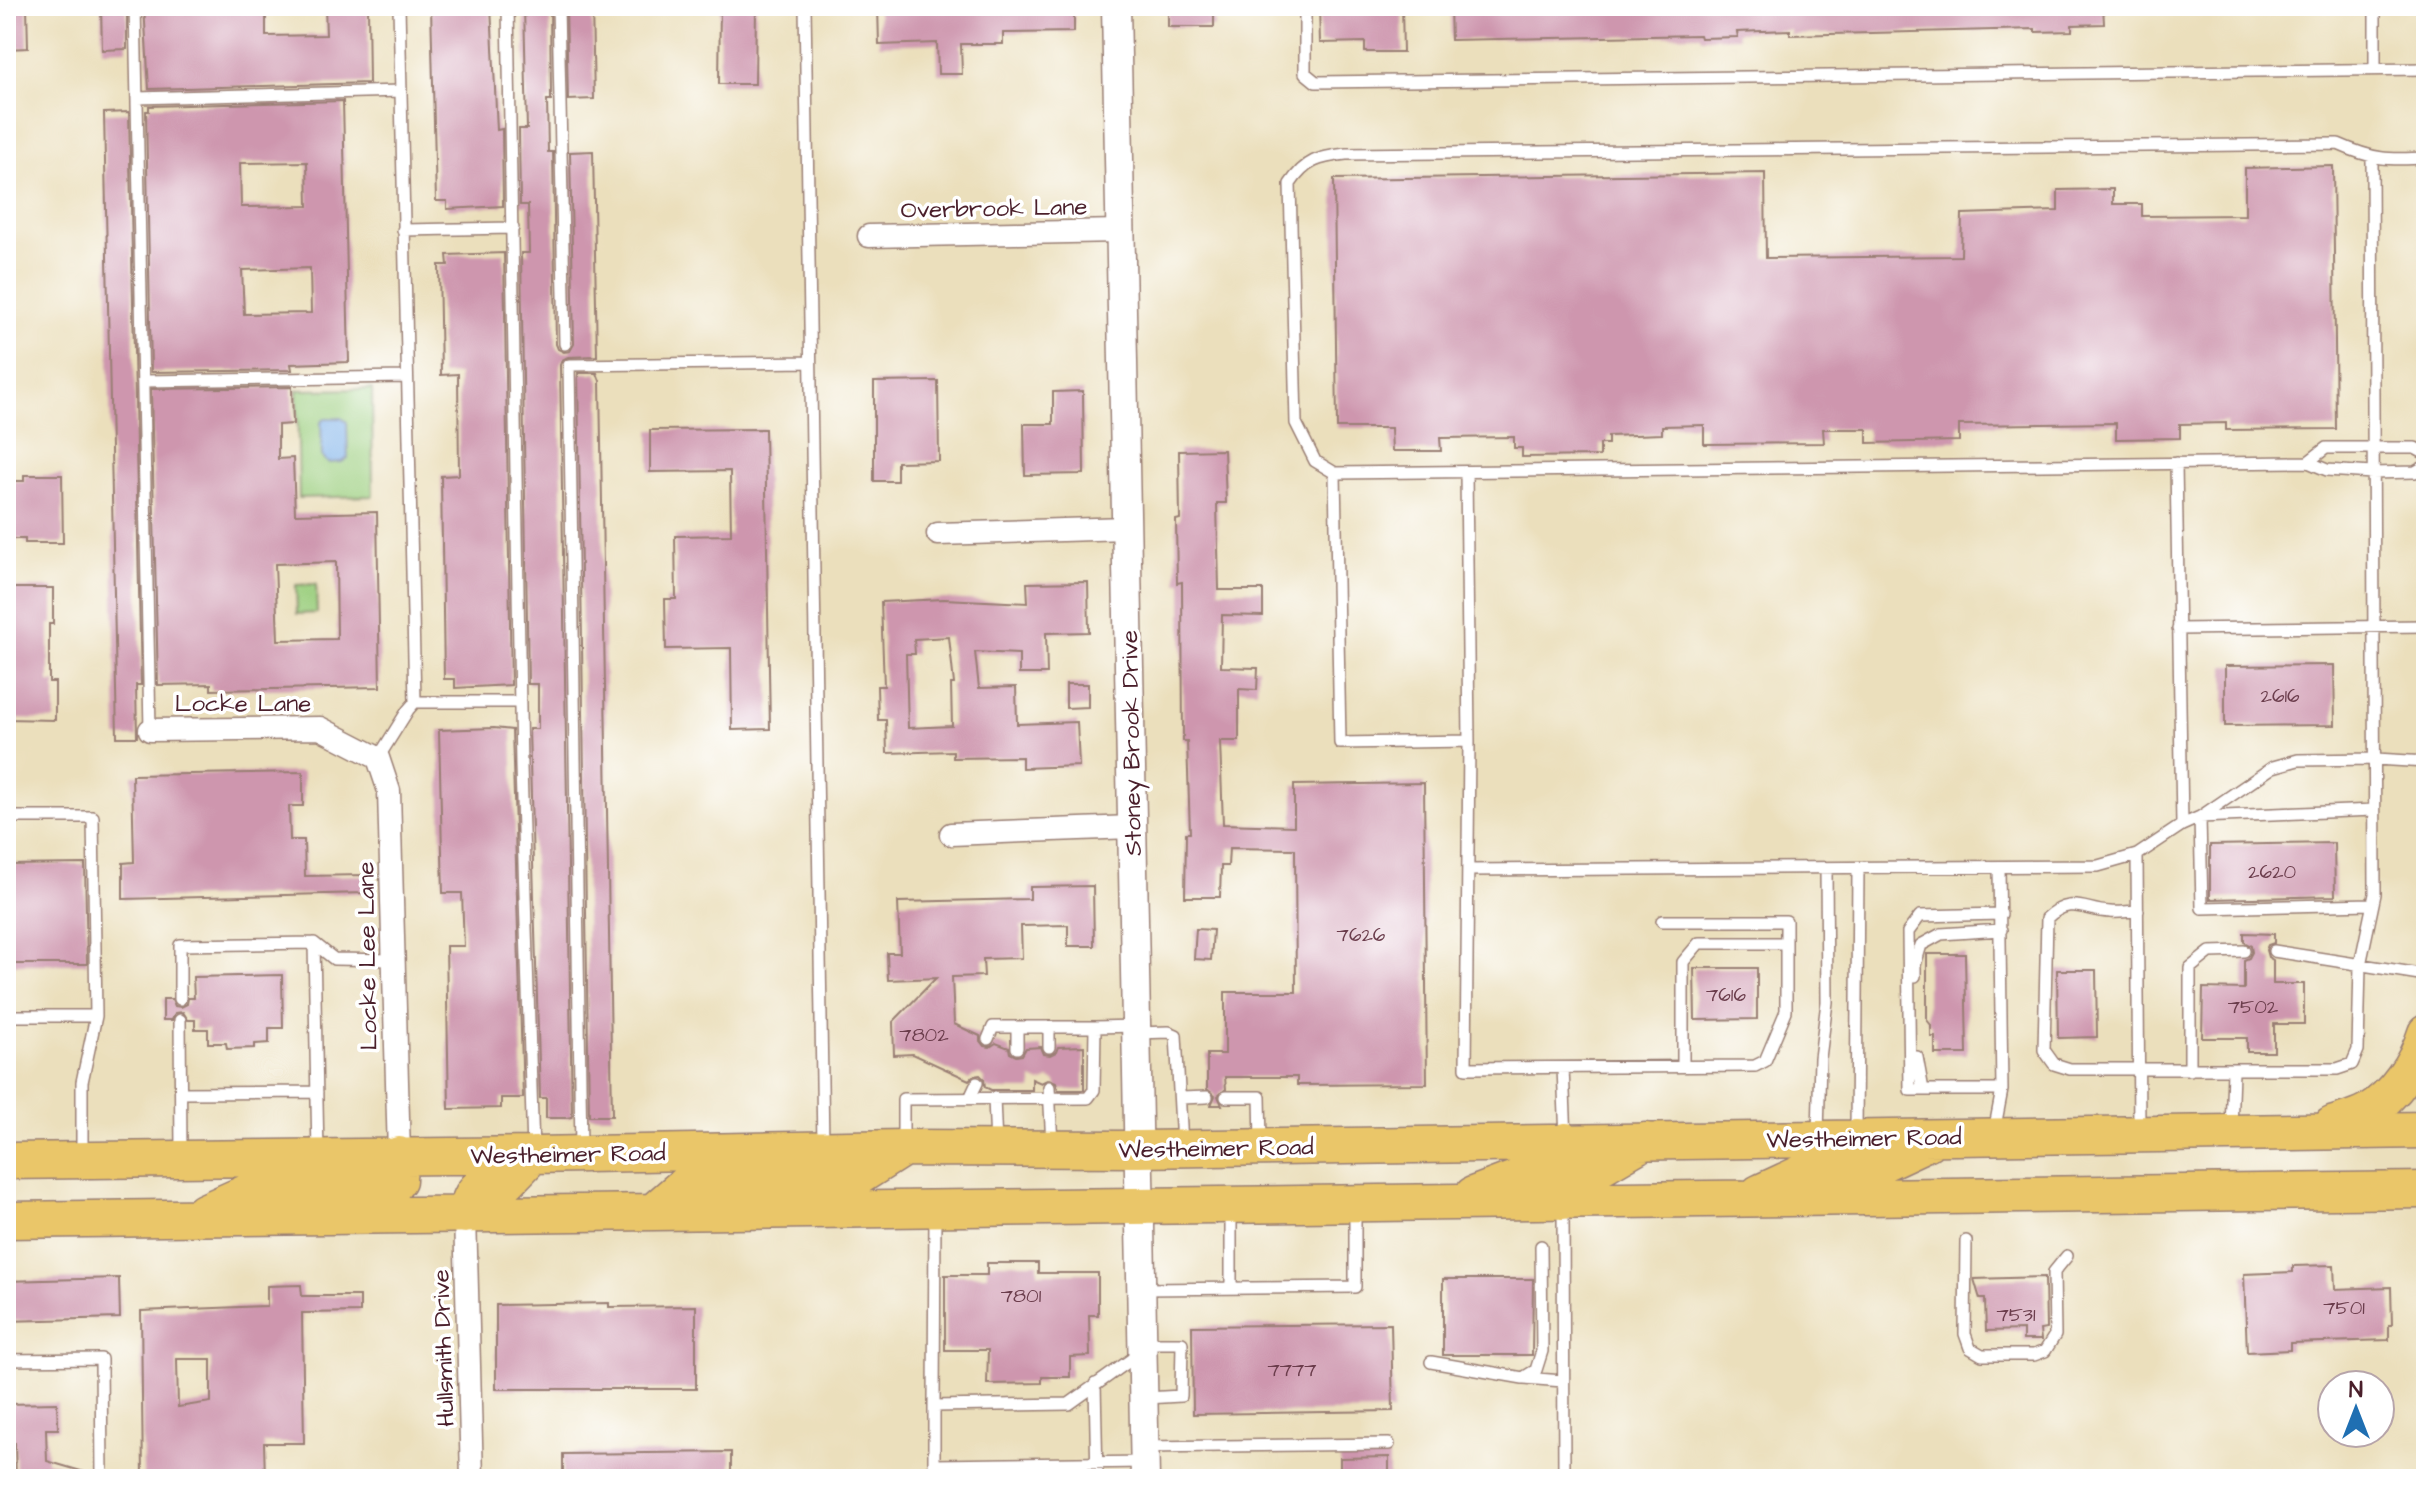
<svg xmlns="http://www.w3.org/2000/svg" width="2432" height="1485" font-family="'Architects Daughter',sans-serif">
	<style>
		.green { fill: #9ccf7f; stroke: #737755; stroke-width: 2 }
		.water { fill: #7cb0e9; stroke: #63688a; stroke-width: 2 }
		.building { fill: #ce96ae; fill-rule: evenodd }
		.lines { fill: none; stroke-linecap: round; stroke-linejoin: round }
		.service-casing { stroke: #9a7f74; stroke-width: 14 }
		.minor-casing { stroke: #9a7f74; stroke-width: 25 }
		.tertiary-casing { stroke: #9a7f74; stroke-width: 31 }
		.primary-casing { stroke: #9a7f74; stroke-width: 39 }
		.service { stroke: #fff; stroke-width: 11 }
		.minor { stroke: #fff; stroke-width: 22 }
		.tertiary { stroke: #fff; stroke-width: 28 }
		.primary { stroke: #eac669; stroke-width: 36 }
		.labels { text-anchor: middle; stroke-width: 7; stroke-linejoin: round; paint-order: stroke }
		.number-label { font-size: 20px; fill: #6b3d4c }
		.street-label { font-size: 24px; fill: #4a1f2b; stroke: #fff }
	</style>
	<rect width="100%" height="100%" fill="#fff"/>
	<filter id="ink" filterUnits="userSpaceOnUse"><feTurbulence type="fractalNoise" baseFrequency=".0125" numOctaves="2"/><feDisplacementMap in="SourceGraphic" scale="16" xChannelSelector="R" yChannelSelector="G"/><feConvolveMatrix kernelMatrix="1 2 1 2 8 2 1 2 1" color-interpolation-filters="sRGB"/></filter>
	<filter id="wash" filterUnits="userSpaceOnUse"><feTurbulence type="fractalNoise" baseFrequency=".006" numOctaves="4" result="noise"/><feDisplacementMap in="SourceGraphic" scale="32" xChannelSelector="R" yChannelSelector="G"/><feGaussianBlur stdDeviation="1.8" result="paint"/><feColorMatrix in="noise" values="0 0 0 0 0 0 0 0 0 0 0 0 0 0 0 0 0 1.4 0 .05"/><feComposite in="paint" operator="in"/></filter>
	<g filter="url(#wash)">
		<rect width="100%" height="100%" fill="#ebdfbc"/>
		<!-- green -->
		<path class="green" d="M372,389L373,496L299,498L297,390Z
			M316,584L317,613L297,614L296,585Z"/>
		<!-- water -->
		<path class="water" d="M326,418H341L347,422L348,458L342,462L328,463L322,457L321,422Z"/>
		<g id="blocks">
			<!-- building -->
			<path class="building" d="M6,6H27L28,48L6,49Z
				M101,6H127V49L102,50Z
				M144,6H251V9H266V36L326,35L325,6H368L369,83L149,89Z
				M431,6H491L497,130L502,129L503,206L447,209V201H436Z
				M524,6H550L551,100H547L548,152H553L556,344L558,349L564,352L570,351L574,344L570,152L593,151L597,356L568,357L562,360L560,365L572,1117L566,1118H546V1098H540L529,729H538V684H528L521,253H529L528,205H520L519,129H527Z
				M566,6H592L594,99L568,100Z
				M720,6H756L755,84H719Z
				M878,6H1074V32L1003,33V44H961L962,74H938L937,43L879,45Z
				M1168,6H1214V27H1168Z
				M1319,6H1402L1403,52H1365V42L1320,43Z
				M1450,6H2103L2104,24L2072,25V31L2035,32V29L1790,35V30L1737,32L1738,37L1701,38L1700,35L1451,40Z
				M343,101L349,362L291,364L292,370L151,372L146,111H149V106ZM307,162L308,206L241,207L240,163ZM310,268L311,313L244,314L242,270Z
				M129,112L141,685H136L137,737H117L104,113Z
				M2333,166L2336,429L2226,430V423L2180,424V438L2116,439V423L1959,425V441L1867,443V429H1823L1824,443L1704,444V425L1662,426V434L1608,436V444H1600V456L1522,457V448H1514V437L1440,438L1441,451H1392L1391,428H1337L1334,179L1765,173L1766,258L1961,256L1962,214L2058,211V190L2113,189V204H2142V216L2245,215V168Z
				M504,253L511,685L455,688V679H444L441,476L459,475L458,374L441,375L439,265H448L447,255Z
				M578,373H597L600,381L612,1116H589Z
				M938,381L939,461L897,462V481H874V382Z
				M292,387L293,424L278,425V459L293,458L295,514L377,512L380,687L211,690V684L158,685L151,389ZM336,562L337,639L278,640L275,564Z
				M1083,391L1084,474L1025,475L1024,424H1053V392Z
				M765,429L770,729L732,730L731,648L666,649L665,599H676L675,536L731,535L730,471L650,472V430Z
				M1224,450L1226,503H1217L1219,590H1263V616L1222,615L1221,667L1258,668L1257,690L1239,689V741H1220L1223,824L1294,826V785L1424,783L1427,1084L1297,1085V1077H1225L1226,1089L1218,1096L1222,1105H1211L1215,1096L1207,1089V1054H1225V992H1296L1295,849L1229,848L1228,866H1221L1220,897H1185L1186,833H1190L1187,741H1183L1182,582L1177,583L1176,520L1180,519L1179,451Z
				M24,475H62L63,543H25V539H6V481H24Z
				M1088,582L1089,632L1046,633L1047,674H1019V654L975,652L979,688L1016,687L1017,724L1077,722L1079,766L1022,768V757L953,758V751L887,753L886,720H878L877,686H884L881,602L944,599L1028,603L1027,583ZM949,637L954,684H951L952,726L908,728L906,654H915L914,639Z
				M6,588H53V624H49V682H55V720L6,719Z
				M2334,665L2335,725L2225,726V666Z
				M1066,684H1088V707L1066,708Z
				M494,728L512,730L523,1098H501V1108L449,1109L446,946H464L462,893H443L439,730Z
				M303,772V806H289L290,840H304L305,876L365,875V893L123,899V863L134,862L132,775Z
				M2334,843L2335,896L2210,899V845Z
				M85,864L87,964H6V865Z
				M1093,886L1094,946H1068V925L1021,926L1022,958L983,959L984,976L952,977L954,1024L980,1036V1041L984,1046L990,1047L996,1043L1009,1048L1010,1053L1016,1056L1022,1055L1026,1048L1041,1047L1044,1054L1050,1055L1056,1052L1058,1047L1084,1046V1090H1058L1056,1082L1049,1079L1041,1083L1032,1079V1090H991L985,1087L984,1079L980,1075L973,1076L969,1080L913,1054L894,1055L893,1022L936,978L888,980L887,953H900L898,902L1030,899V887Z
				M1196,929L1213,930L1211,960L1194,959Z
				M2244,933L2274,934V943L2268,945L2266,950L2268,957L2273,960V984H2304V1024H2274V1052H2247V1038H2202L2203,988L2244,989V960L2249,958L2252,952L2251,946L2244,942Z
				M1927,954H1965L1967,1054H1935V1037H1931V1025L1927,1020Z
				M1694,968H1757V1019L1695,1020Z
				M2057,970H2096L2097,1037L2058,1038Z
				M282,975L283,1028H269V1043L255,1044V1048L227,1049L226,1043H208V1029H195V1020H188L183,1012L175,1013L172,1020H163V999H172L175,1006L181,1007L187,1004L188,998H194L193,977Z
				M987,1263H1038V1273H1098V1315H1089L1090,1356L1070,1357V1377H1042V1383L987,1384L988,1350H945V1275H987Z
				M2334,1265L2335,1289L2391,1287L2392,1325H2389V1340L2290,1343V1350L2247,1352L2244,1274L2293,1272V1266Z
				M2045,1277L2046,1329L2040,1330L2041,1340H2023V1330L1986,1331L1985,1299H1980L1974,1279Z
				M119,1278L120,1318L6,1321V1281Z
				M1443,1279H1533L1532,1355H1443Z
				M301,1285L302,1296H360V1312L302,1313L304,1443H264L265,1479H143L141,1311L267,1306V1286ZM177,1359H211V1402L178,1407Z
				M609,1303V1307L696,1306V1389H496V1305Z
				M1391,1324L1393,1411L1193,1414L1192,1326Z
				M57,1403L58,1429H46L47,1461L91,1474L90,1479H16L15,1443H6V1404Z
				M731,1452V1479H563V1454Z
				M1389,1457V1479H1340V1458Z"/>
		</g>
	</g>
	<g filter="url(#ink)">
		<use href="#blocks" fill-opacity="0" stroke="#9a7f74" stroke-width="2"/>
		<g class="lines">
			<defs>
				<path id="service" d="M135,6L150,730
					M508,6L521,767L533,1151
					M558,6L565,344
					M805,6L823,1145
					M1305,6V73L1316,82L2426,69
					M2375,68V6
					M137,98L401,91
					M2426,158C2387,160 2374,160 2338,144L1346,154C1319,157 1306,160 1290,184L1296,423L1315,461L1335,473L2308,462L2327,470L2372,473L2415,472L2426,466
					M403,230L513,228
					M144,381L407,377
					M2308,462L2326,448H2415L2426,454
					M2176,463L2182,825
					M1466,472L1469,741L1466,1068L1755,1066L1765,1061L1786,1011V921H1662
					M1335,473L1340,743L1469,741
					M2178,629L2426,626
					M415,702H520
					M378,758L408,710L415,702L399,6
					M6,817H93L96,1016L82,1082V1156
					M2137,855L2139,1130
					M1468,870L2098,866L2137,855L2182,825L2200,817L2273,767L2298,760L2376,759L2426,762
					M2371,904L2202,908L2200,817L2374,810
					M2138,911C2129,911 2119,913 2110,912C2084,911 2071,895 2047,918L2044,1050L2054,1064L2070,1069H2337L2352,1064L2358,1050L2360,965L2375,894L2372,157
					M2001,914L1920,916L1908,932L1910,1090H2002
					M314,943L318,1155
					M2274,951L2426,975
					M1915,976V965L1921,945L1941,934L2001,930
					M180,999V945L314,943L334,959L393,960
					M6,1016H96
					M180,1020L181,1153
					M1049,1027V1047
					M1137,1033L1169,1032L1176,1035L1182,1145
					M988,1039L993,1027H1095
					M1017,1048V1027
					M1917,1057L1923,1090
					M1683,1065V962L1699,943H1786
					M1563,1068L1566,1139
					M2190,1070V968L2210,952L2244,951
					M1049,1087L1052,1145
					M181,1093L317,1092
					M1226,1097H1260L1261,1143
					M970,1098L977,1083
					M994,1098L996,1146
					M1181,1098L1207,1097
					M2231,1130L2233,1071
					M1994,1132L2002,1090L1999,867
					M1856,1133L1858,868
					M1818,1135L1820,1058L1827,1002L1826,868
					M903,1143V1099L1088,1098L1094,1090L1095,1027L1136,1026
					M581,1149L569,365L810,362
					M1563,1206L1564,1479
					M1231,1210V1288
					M1966,1241L1965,1334L1970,1348L1982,1355H2034L2045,1351L2055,1335L2054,1272L2067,1256
					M1143,1289L1355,1287V1208
					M1143,1343H1182L1181,1396L1146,1398
					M1139,1354L1069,1404L934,1406V1465L1145,1462
					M6,1360L101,1359L102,1479
					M1431,1362L1523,1378L1536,1370L1542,1351L1541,1246
					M1524,1378L1563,1381
					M1095,1384L1097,1479
					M934,1406L935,1214
					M1145,1447L1389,1444
					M934,1465V1479"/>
				<path id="minor" d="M869,236L1120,231
					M938,534L1126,528
					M150,730L320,728L378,758L389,791L399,1155
					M951,834L1132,827
					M465,1215L472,1479"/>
				<path id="tertiary" d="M1116,6L1145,1479"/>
				<path id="primary" d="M2332,1125C2343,1121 2356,1118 2367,1112C2395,1096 2417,1062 2426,1033
					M6,1161L533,1155L903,1148L1139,1149L2426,1130
					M1759,1193C1775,1186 1791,1178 1807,1171C1834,1160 1843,1177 1856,1138
					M1473,1195L1533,1172H1545L1560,1160L1566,1141
					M1841,1196L1859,1167L1865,1164L1883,1163L1928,1142
					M1563,1201L1568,1182L1577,1171L1583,1167L1602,1166L1645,1141
					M801,1209L821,1185L840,1177H858L902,1149
					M654,1211L685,1184L780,1181L791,1177L823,1150
					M204,1212L255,1189L394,1185L398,1180L399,1155
					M465,1215C474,1186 477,1183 508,1181L533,1155
					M6,1220L2426,1190"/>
			</defs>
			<!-- service casing -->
			<use href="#service" class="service-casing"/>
			<!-- minor casing -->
			<use href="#minor" class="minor-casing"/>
			<!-- tertiary casing -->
			<use href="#tertiary" class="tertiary-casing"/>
			<!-- primary casing -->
			<use href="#primary" class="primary-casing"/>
			<!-- service -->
			<use href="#service" class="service"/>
			<!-- minor -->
			<use href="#minor" class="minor"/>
			<!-- tertiary -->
			<use href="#tertiary" class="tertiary"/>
			<!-- primary -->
			<use href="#primary" class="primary"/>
		</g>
	</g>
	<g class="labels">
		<!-- number labels -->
		<g class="number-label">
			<text x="2280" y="702">2616</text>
			<text x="2272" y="878">2620</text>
			<text x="1361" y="941">7626</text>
			<text x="1726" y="1001">7616</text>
			<text x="2253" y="1013">7502</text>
			<text x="924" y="1041">7802</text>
			<text x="1021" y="1302">7801</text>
			<text x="2344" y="1314">7501</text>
			<text x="2016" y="1321">7531</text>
			<text x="1292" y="1376">7777</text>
		</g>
		<!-- street labels -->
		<g class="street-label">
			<text transform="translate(994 208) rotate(-1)" y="8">Overbrook Lane</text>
			<text x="243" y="711">Locke Lane</text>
			<text transform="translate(1131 743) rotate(-91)" y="8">Stoney Brook Drive</text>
			<text transform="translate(367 956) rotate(-91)" y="8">Locke Lee Lane</text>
			<text transform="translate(1864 1138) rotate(-1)" y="8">Westheimer Road</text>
			<text transform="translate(1216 1148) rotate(-1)" y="8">Westheimer Road</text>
			<text transform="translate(568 1154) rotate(-1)" y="8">Westheimer Road</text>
			<text transform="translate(443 1348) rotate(-92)" y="8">Hullsmith Drive</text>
		</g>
	</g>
	<!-- margin -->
	<rect width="2432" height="1485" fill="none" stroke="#fff" stroke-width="32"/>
	<!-- north arrow -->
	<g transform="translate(2356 1409)"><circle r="38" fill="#ffffff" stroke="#b7a5aa" stroke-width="2"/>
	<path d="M0-6L14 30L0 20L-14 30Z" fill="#1f6fb2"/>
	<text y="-12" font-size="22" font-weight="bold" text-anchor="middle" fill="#4a1f2b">N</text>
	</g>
</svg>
